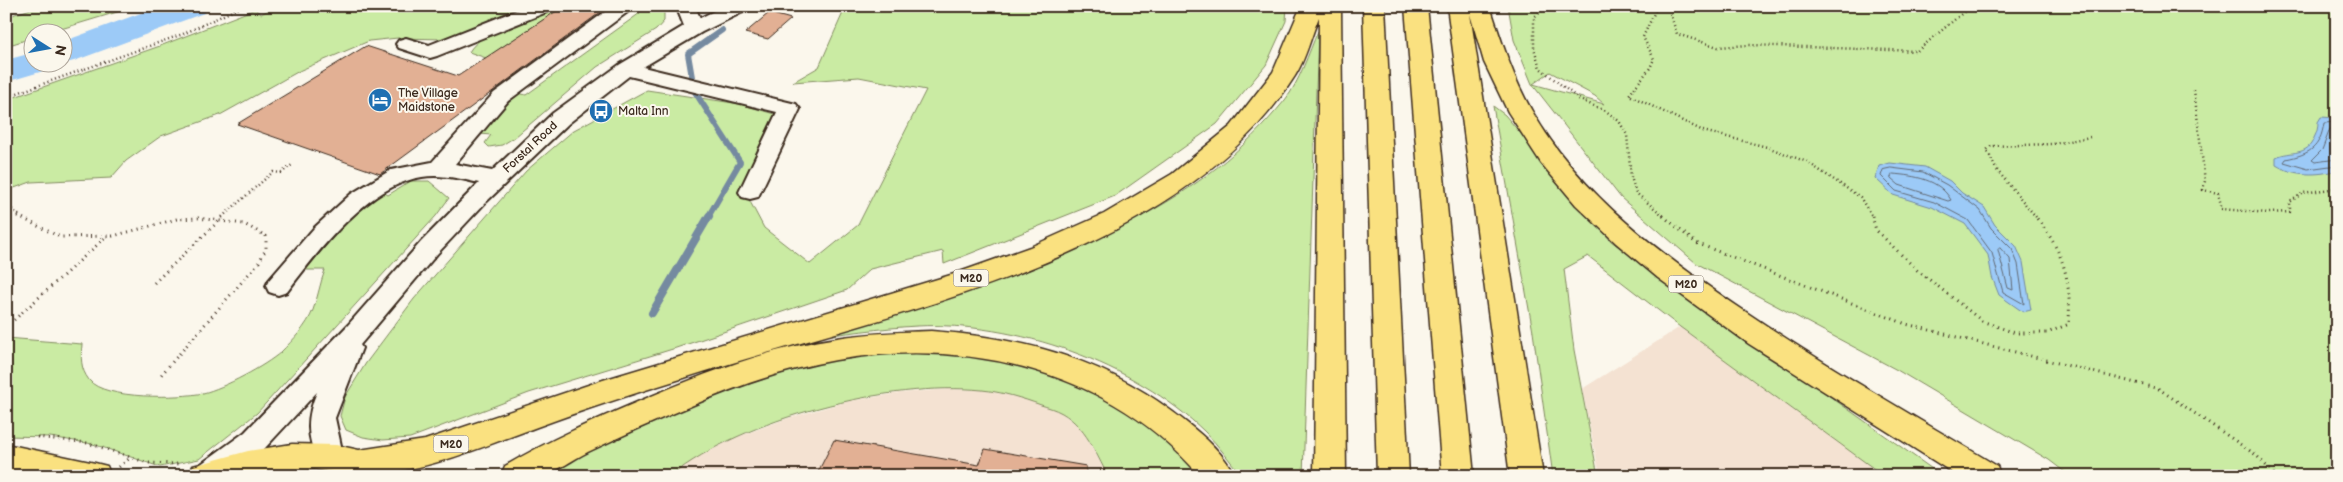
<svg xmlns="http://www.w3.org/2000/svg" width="2343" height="482" viewBox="0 0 2343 482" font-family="'Balsamiq Sans',sans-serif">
<rect width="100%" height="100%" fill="#fbf7ec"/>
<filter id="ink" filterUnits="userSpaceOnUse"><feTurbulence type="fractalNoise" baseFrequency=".02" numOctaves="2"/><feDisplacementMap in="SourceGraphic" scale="10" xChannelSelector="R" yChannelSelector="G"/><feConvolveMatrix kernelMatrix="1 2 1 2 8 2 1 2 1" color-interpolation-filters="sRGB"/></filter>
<g filter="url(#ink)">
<!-- built -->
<path fill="#f4e2d2" d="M1680 327 1884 476H1600L1582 389Z
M949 389 983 390 1022 398 1061 412 1082 429 1108 476H671L685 464 734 438 788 418 849 401 899 393Z"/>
<!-- green -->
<path fill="#caeba3" stroke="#828a60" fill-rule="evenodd" d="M40 6H137L51 32H32V38L6 46V17Z
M277 6H531L445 39 398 38 369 41 301 70 220 115 161 136 126 161 111 178 31 182 6 191V100L160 46 255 9 261 14Z
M555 6H564L486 58 469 52C481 30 531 16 555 6Z
M619 6H664V21L656 30 597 67 515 137 502 145 489 147 485 143 491 135 480 134 518 93 526 95 640 13Z
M846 6H1287L1286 21 1266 65 1217 124 1115 196 944 264 943 251 870 269 847 290 676 348 529 393 410 438 383 440 363 437 346 430 340 416 345 397 366 363 414 299 526 171 574 130 647 90 740 104 781 116 745 192 764 228 810 264 858 225 926 90 859 77 793 82 819 67Z
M1508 6H2337V476H2070L2049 460 1897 370 1696 263 1621 198 1532 84 1514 40ZM1550 72 1595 96 1604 104 1533 84Z
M1318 31 1303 476H1242C1230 461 1218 445 1205 432 1134 363 1015 321 917 326 880 328 843 334 807 338 860 321 913 303 966 286 1090 245 1200 205 1285 100 1299 83 1309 52 1318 31Z
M1493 106 1505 115 1611 241 1942 476H1884L1680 327 1588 256 1564 269 1574 350 1598 476H1553L1533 332Z
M411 181H429L449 198 436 216 257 413 199 459 160 467 93 444 50 437 6 436V338L82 344C81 358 80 368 89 380 104 400 181 398 203 393 224 388 265 366 281 352 293 340 307 326 313 310 318 297 320 283 325 270H302C323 241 349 209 383 192L388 195Z
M934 351 1019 364 1096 392 1166 437 1200 476H1108C1095 452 1086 427 1062 413 1055 409 1047 407 1041 405 1022 398 1002 392 982 390 890 381 743 418 671 476H536C617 436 708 390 795 368 841 356 887 353 934 351Z"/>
<!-- water -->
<path fill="#9ccaf7" stroke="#758aa0" d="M2321 117 2337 118V170C2318 176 2294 176 2276 165V157C2291 150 2307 157 2314 138 2317 132 2318 128 2318 122Z
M1890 163 1925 167 1950 181 1962 193 1984 207 1995 225 2016 246 2023 262 2031 310 2023 312 1999 295 1992 277 1988 255 1965 224 1932 207 1893 195 1875 178 1879 166Z"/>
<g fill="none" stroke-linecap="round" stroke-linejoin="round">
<!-- shore -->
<path stroke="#626a75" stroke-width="1" d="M2337 122 2324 123C2320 149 2309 154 2286 159L2284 162 2308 169 2337 165
M2337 128 2330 129 2322 150 2312 160 2315 162 2337 159
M1891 168 1923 172 1947 185 1980 210 1991 228 2012 249 2018 264 2024 304 2003 292 1992 253 1968 220 1934 202 1896 191 1881 176 1883 170Z
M1893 174C1915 176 1939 179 1951 200L1948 201 1899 185 1891 178Z
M2000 248 2010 259 2013 290 2008 288 1998 250Z"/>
<!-- stream-far1 -->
<path stroke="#758aa0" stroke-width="6" d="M693 83 688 54 722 30
M695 92 740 162 708 217"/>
<!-- stream -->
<path stroke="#758aa0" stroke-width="8" d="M652 313 709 216"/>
<!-- river -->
<path fill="#9ccaf7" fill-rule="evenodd" d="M160 6H208L204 13 74 61 62 64 55 63 50 69 6 82V60L32 53V62H62V42Z"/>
</g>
<!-- building -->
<path fill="#e2b094" stroke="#3b2a1e" d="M564 6H609L380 174 237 124 366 46 458 76Z
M769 13 791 19 768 39 745 33Z
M834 440 979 465 985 449 1086 466V476H816Z"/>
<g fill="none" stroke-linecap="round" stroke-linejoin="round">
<!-- minor casing -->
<g stroke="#3b2a1e" stroke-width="4">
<path id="minor" d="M527 6H554L552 10 437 56 430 58 399 48 396 44 399 40 406 38 429 45Z
M613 6 633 8 508 101 455 164 492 171 553 113 619 65 684 26 676 6H695L700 18 724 6H749L747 10 702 32 643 67 796 104 800 109 758 197 750 199 742 197 739 192 777 112 629 76 569 123 486 202 437 254 360 345 362 348 335 418 343 455 339 463 329 466 319 463C306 438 306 417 317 392L265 448 227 476H199L197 472 201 464 245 432 348 325 421 242 479 183C461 179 441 174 422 177 368 185 318 251 287 292L278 295 269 292 266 286 269 280 314 228 351 194 391 170 432 162 494 93Z"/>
</g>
<!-- highway casing -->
<g stroke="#3b2a1e" stroke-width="3">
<path id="highway" d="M1301 6H1341L1346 476H1314L1319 17C1311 36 1306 59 1295 76 1177 263 881 314 684 378 635 393 586 409 537 427 490 444 444 464 394 472L392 476H357L314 469 259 476H189L193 466 248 451 292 444 336 445 359 450 425 440 603 380 954 274 1030 247 1104 214 1172 174 1231 126 1273 72Z
M1363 6H1385L1409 476H1377Z
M1405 6H1427L1474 476H1442Z
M1447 6H1490C1502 43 1513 78 1532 111 1581 197 1668 260 1749 314 1829 368 1914 416 1997 466L2001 476H1958L1749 344 1658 278 1616 243 1576 205 1541 163 1508 112 1484 62 1470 14 1543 476H1510Z
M931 331C1027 338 1112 361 1187 423 1206 438 1224 454 1235 476H1200C1111 371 968 337 836 360 786 369 737 386 691 406 657 420 623 435 590 451 579 456 552 474 543 476 529 478 514 476 501 476L505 466C549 440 595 420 642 400 704 374 769 348 837 338 868 333 899 332 931 331Z
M6 444 95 463 107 466 111 476H32L6 470Z"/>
</g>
<!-- path-far1 -->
<path stroke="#3b2a1e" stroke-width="2.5" stroke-dasharray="1 3" stroke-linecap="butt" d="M1549 6 1534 17V48L1540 68 1580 100 1606 111 1619 121 1627 135 1631 177 1636 193 1665 217
M1672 6 1670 13 1677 34 1718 47 1749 45 1917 51 1971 6
M1657 7 1643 37 1654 59 1650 68 1629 95 1703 131 1767 147 1807 162 1860 197 1872 217
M2194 90 2205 181 2203 190 2218 193 2222 209 2268 213 2290 212V202L2303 193 2337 188
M6 97 183 34 243 6
M6 204 21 217
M222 217 273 172 281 173 292 165
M2036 217 1996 169 1987 150 1991 146 2053 144 2090 137"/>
<!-- path -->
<path stroke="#3b2a1e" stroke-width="3" stroke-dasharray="1 4.5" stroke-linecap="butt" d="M18 216 60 237 113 236 177 219 198 218 244 224 266 236V249L259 262 161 375
M1663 216 1696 243 1906 324 2159 389 2256 455 2276 476
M1872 216 1876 230 1917 270 1982 321 2015 333H2047L2069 324C2071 278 2064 252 2035 216
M154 283 224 216
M14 320 106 237
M37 437 88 443 148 463 181 464
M119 467 130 458"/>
<!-- minor -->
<use href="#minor" fill="#fbf7ec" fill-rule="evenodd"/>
<!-- highway -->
<use href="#highway" fill="#fae180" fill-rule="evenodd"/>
</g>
</g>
<!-- icons -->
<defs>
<g id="hotel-disc" transform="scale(1.25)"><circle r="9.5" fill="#1f6fb2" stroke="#fbf7ec"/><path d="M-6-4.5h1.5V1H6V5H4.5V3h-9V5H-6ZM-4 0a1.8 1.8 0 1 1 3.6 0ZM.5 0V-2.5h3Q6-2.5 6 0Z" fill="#fff"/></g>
<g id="bus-disc" transform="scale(1.25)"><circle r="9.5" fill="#1f6fb2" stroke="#fbf7ec"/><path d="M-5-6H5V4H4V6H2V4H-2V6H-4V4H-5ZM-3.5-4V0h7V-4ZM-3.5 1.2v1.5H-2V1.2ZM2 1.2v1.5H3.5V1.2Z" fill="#fff"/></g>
</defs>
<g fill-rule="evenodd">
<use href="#hotel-disc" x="380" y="100"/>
<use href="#bus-disc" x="601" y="111"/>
</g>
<g text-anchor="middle" stroke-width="4" stroke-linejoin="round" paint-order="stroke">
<!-- shield labels -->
<g fill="#fbf7ec" stroke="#75685c" stroke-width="1">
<rect x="953.5" y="269.5" width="35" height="17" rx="4"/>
<rect x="1668.5" y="275.5" width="35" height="17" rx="4"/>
<rect x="433.5" y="435.5" width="35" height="17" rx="4"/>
</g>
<g font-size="11" font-weight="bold" fill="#3b2a1e">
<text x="971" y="282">M20</text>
<text x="1686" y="288">M20</text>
<text x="451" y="448">M20</text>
</g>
<!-- poi labels -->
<g font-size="12" fill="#3b2a1e" stroke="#fbf7ec" text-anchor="start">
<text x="398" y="97">The Village<tspan x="398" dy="14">Maidstone</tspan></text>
<text x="618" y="115">Malta Inn</text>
</g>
<!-- street labels -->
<g font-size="12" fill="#3b2a1e" stroke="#fbf7ec">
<text transform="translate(530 147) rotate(-43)" y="4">Forstal Road</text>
</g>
</g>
<!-- margin -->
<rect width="2343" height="482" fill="none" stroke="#fbf7ec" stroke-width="25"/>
<rect x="12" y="12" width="2318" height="457" fill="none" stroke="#3b2a1e" stroke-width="2" filter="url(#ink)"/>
<!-- north arrow -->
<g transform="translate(48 48) rotate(101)"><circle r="24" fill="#fbf7ec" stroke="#aea59a"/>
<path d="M0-4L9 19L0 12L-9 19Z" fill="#1f6fb2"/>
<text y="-8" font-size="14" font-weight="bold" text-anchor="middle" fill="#3b2a1e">N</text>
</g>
</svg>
